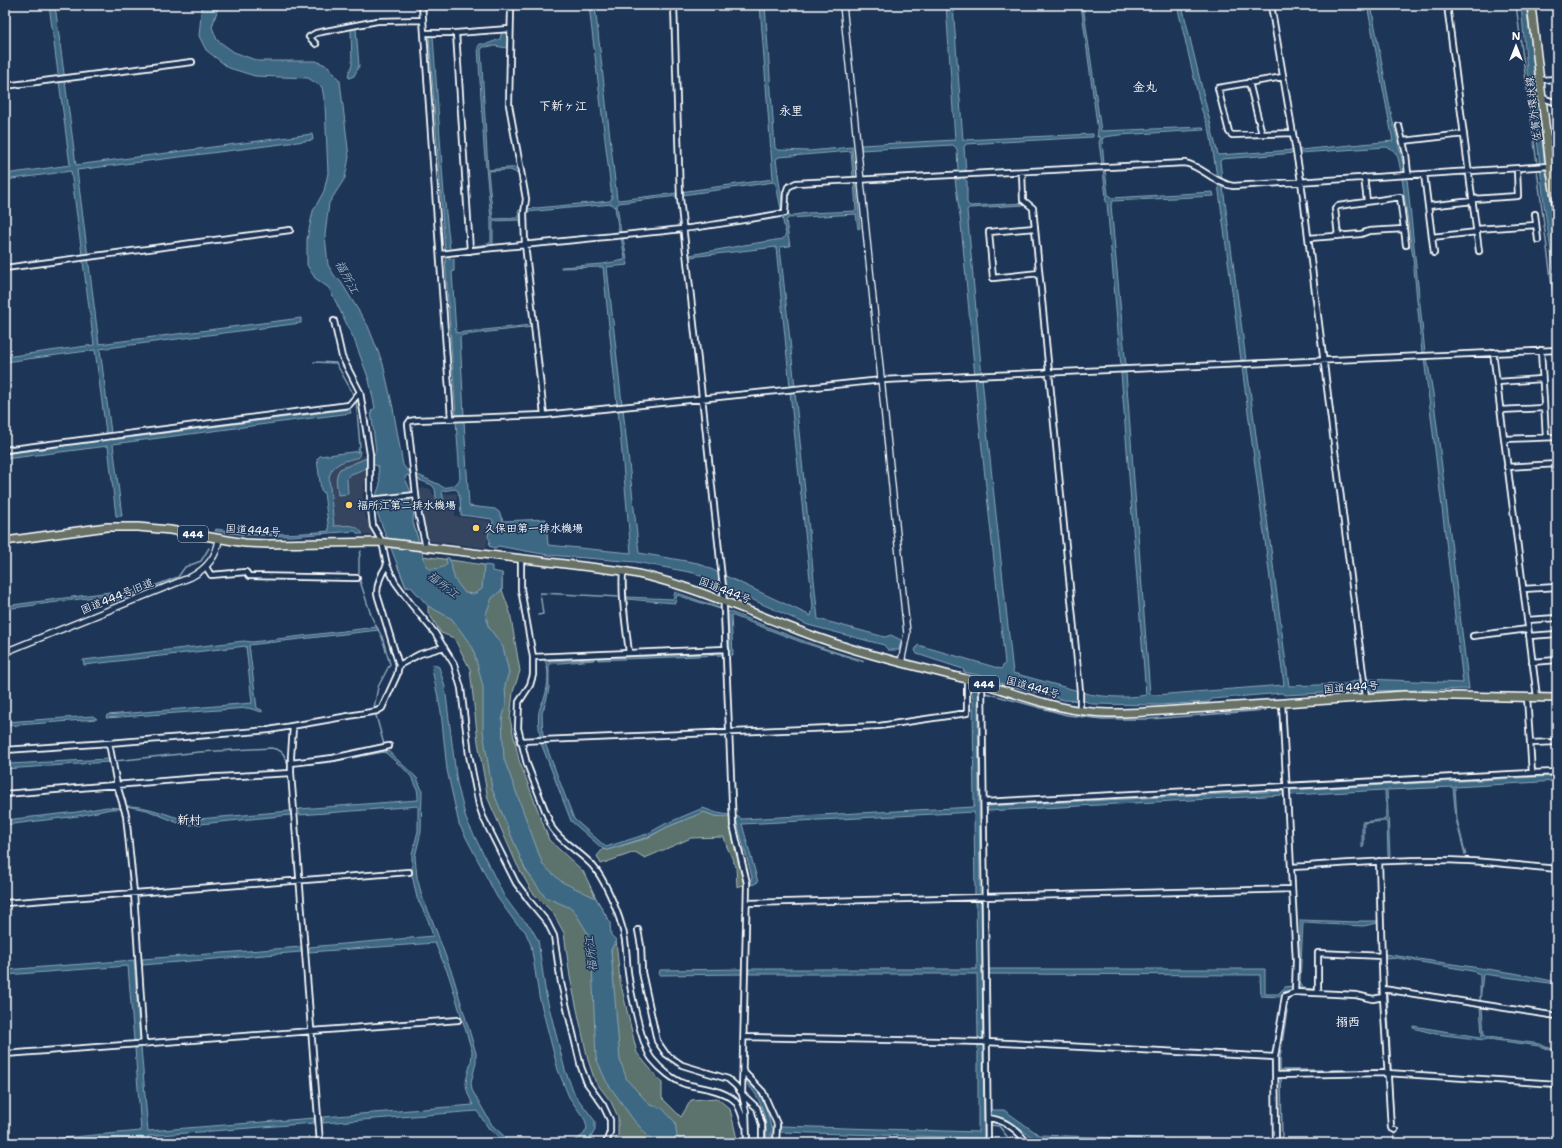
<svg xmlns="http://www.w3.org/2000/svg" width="1562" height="1148" viewBox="0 0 1562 1148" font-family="'Shantell Sans','Klee One',sans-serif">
<rect width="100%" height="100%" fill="#1d3557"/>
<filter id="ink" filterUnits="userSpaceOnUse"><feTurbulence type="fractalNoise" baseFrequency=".025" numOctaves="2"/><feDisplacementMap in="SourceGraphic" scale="8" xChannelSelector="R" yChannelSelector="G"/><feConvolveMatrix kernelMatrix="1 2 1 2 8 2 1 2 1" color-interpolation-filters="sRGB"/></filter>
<g filter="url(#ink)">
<!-- built -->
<path fill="#34445f" d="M366 455V481L363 495 365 516 371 526 372 535H365L359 528 351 525 334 527 329 477 331 469 337 464Z
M423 487 431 489 433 495 457 493 455 516 492 521 486 548 430 541 425 527 419 493Z"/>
<!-- green -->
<path fill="#5b726d" stroke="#adb8b6" d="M413 523 423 556 484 565 485 590 474 608 440 593 409 535Z
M397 565 406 577 452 616 483 653 487 731 528 865 576 905 593 925 602 1056 661 1143H614L618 1135V1117L611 1102 595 1081 588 1060 570 977 564 933 553 913 532 892 517 865 488 799 478 742 470 669 454 638 441 633 428 612V605L411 587H406Z
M502 573V590L510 612 520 671 513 692 510 719 519 760 549 840 583 871 596 898 610 923 542 869 503 766 482 616Z
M704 812 715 816 730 817 731 828 746 884 737 887 736 867 727 847 724 837 691 838 645 858 635 852 601 864 597 856 603 849 607 850 647 838 667 827Z
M616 940 620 981 637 1053 662 1083V1098L681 1117 691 1100 717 1098 730 1109 737 1139 704 1140V1143H679L622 1079 617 1057 611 949Z"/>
<!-- water -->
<path fill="#3d6883" stroke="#8ba4b5" d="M49 5H55L76 165 312 134 313 140 77 170 99 344 301 318V323L100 349 112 440 350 409 351 413 113 444 122 516H116L108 446 5 459V454L107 440 95 350 5 362V357L94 345 71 171 5 180V174L70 165Z
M202 5H219L212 27 217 40 234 52 258 61H316L328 66 340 81 349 157 345 178 329 203 325 235 328 265 334 275 341 282 368 326 383 364 393 408 403 465 407 470 440 485 442 487C450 488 457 486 460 478L456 421H464L469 506 495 509 499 512 503 521 546 519 548 545 631 553 618 409H623L639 553 698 563 811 616 813 607 790 392H795L818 619 885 637 891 635 901 640 899 650H888L884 645 808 625 694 573 636 562 548 555 498 546 495 548 489 546 490 540 488 537 489 532 487 531 488 525 493 524V521L492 519 461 515 460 499 458 491 455 489 442 491 444 503 437 504 435 489 432 485 407 475 405 478 411 492 409 493 410 504H414L413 523 427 568C433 570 442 569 447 564L446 558H449L455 580 465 593 474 594 482 589 484 565 492 566V571L502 573V590L492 598 486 614 488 626 503 647 509 672 505 685 506 705 502 720 504 759 543 865 562 882 596 898 610 923 611 935 616 940 611 950 620 1060 627 1080 650 1105 662 1108 675 1122 677 1136 683 1143H654L632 1118 606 1081 596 1058 592 963 587 932 573 909 545 897 525 869 492 789 483 731V687L473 648 452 619 428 606 411 587H406L376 510 380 509 379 496H376L380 484 378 466 374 465 349 475 347 479 348 494 338 495C337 485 334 477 340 469L374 455 376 451 371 411 375 408 369 380 354 339 329 288 315 278 307 265V239L313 211 324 191 328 173 325 105 322 87 308 78 255 76 229 68 206 50 199 36Z
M760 5H765L775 148 778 150 809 151 852 147 855 176 853 177 851 151 779 157 776 159 783 209H781L776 185 774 182 682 195 681 192 687 191 773 179Z
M946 5H953L963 140 1093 134V137L966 144 964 147 966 171H963L964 179 967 181V203L970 206 1024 203 1026 205 969 208 967 210 986 421 1013 673 1075 690C1091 697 1129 699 1146 695L1121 373H1126L1150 694 1155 695 1284 685 1242 367H1247L1289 686 1345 684 1362 679V684H1367V679L1463 683 1424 358H1427L1433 393 1469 689 1368 691 1367 687H1363V691L1284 695 1282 693 1212 699 1209 702 1158 705 1092 704 1085 701 1064 700 1000 683 997 679 964 672 963 669 917 654 915 650 918 645 998 668 1001 669 1005 663 979 421 961 224 955 179H960V171H958L957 149 953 145 861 150V145L955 140Z
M1081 5H1083L1101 131 1203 127 1204 130 1119 135 1104 137 1102 140 1104 164 1102 165 1099 142 1101 137H1097L1098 132Z
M1177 5H1182L1218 155 1294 150 1295 153 1222 159 1220 161 1222 179 1217 177 1210 132 1201 108Z
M1367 5H1371L1392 118 1405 171 1401 172C1398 159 1399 151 1386 147L1300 153 1299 150 1393 141Z
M1521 5H1526L1538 91 1545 171 1548 177 1557 244V291L1544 204 1531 81 1527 71Z
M589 6H595L617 199 619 200 677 193V196L619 203 617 205 621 233H619L615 207 612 204 526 212V209L610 201 612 198Z
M356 28 359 66 354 76 349 78 348 75 352 65 351 29Z
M502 31H505L507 33V48L495 46 483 47 481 50 488 170C496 169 514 167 519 168L521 177 515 172 510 170 488 171 493 219 517 218 519 217 518 211 522 209 524 241H523L520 220 493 221V246L446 252 445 251 429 36H433L444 195 450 249 488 244 491 242V219L484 147 478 47 480 44H487L500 39Z
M1103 170H1105L1108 194 1111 198 1213 192 1214 196 1113 201 1111 205 1126 367H1121L1107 203 1105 199 1106 198Z
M1402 178H1407L1425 353H1422L1413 258Z
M854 181H856L860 228 858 229 856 214 788 218 786 221 790 246 780 247 795 387H790L776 247 690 257V255L744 245 783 239 786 234 782 217 807 213 856 211Z
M1218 184 1223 187 1246 360H1241Z
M621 238H623L628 265 607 267 622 404 617 405 603 267 561 268V267L603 264 624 260 625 258Z
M448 255 449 258 454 259V271L452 272 456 333 531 325 532 327 463 335 460 337 464 415H456L445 258 446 256Z
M360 451 359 457C346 461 333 462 329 477L334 526C347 526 355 522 363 534H358L355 531 291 536 246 535 215 531 216 529C254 535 290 535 329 531L324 493 321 490 317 459 320 456Z
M110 592V595L5 609V606Z
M675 592 720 608V609L677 595 675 603 626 599V597L673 599Z
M728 611C773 629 817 648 863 660L864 662 801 642 731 615 733 655H729L728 653 730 652Z
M377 627 379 630 249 645 257 708 262 710V712L248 708 106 718 107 715 252 703 246 646 84 665 83 660 244 641 252 642Z
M724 653V655L598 660V658Z
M544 659 550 661 594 659V660L549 664V688L546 702 542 713 543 737 540 736C539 727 537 717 540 708 541 704 544 700 545 696 548 686 550 668 544 659Z
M433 664 439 667 445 687 457 783 466 819 504 896 518 915 530 926 538 940 546 995 565 1070 575 1095 595 1121V1130L590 1139 586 1143H566L578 1139 584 1134 587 1128 585 1120 569 1097 558 1070 539 996 531 945 525 931 515 922 497 897 459 824 447 770 441 712 432 669Z
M971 689 978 691 980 896H975L974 812 742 824 758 882 752 885 751 881 752 877 735 815 742 819 974 807 973 698Z
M93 716 97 719 5 726V722Z
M541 743H545L574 819 606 847 647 834 665 824 703 808 717 813 729 815 730 817 715 816 704 812 667 827 648 837 607 850 603 849 571 821Z
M387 750 417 778 422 790 421 832 415 857 417 877 422 896 433 922 453 976 476 1053V1063L471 1082 472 1090 492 1125 505 1137 507 1143H503L501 1139 489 1129 477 1111 323 1123V1117L473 1105C470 1098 466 1091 466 1083 467 1072 472 1065 472 1051L449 976 435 943 309 952V947L433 936 428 920 417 898 412 875V854L418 831V806L299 815V809L418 800C419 777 402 768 386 753L382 752Z
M109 759V762L5 769V765L8 764Z
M1557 776V781L1455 787 1457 819 1466 855H1465L1456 820 1453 787 1387 790 1390 856H1388L1387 823 1385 821 1364 823V846L1362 848V822L1386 819 1385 790 1290 795 1289 790Z
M1284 791V795L987 811V806Z
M126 806C151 806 164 815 187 820L290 811 291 815 190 825 178 823 147 810Z
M107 807 121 808 122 809H111L78 816 5 825V820L77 812Z
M976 900H981L983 1039H978L977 974H749V969H977Z
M1300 920 1358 922 1359 921H1378V923L1363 926 1303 923 1300 984 1302 988 1316 989V990L1299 989 1298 984 1300 955Z
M301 947V952L142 965V959Z
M1384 954 1514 973 1557 982V984L1483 974 1480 1002V974L1472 971 1398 958 1385 959Z
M134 960 140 1041H134L128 966 5 975V970Z
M744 969V974L659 975 660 970Z
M988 969H1265V994H1278L1285 987 1292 986V989L1289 991H1285L1279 997 1261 996 1260 975 988 974Z
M1480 1007 1482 1008 1484 1035 1488 1037 1540 1044 1546 1047 1557 1050V1052L1539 1046 1488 1039 1484 1040 1436 1034 1413 1028V1026L1480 1037 1482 1035Z
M978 1045H983L984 1143H979L978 1138 780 1132 779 1129 781 1126 978 1132Z
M141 1047 148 1131 314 1118V1123L148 1136 149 1143H142V1137L62 1143H5L141 1131 135 1048Z
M746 1078C761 1091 767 1108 771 1127H775L774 1131 771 1133V1143H767C767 1121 763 1099 746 1083Z
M990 1110H1004L1039 1135 1275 1143H1111L1036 1140 1004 1118 991 1115Z"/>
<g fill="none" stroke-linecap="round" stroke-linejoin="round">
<!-- stream -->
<path stroke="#8ba4b5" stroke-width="1.5" d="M1516 5 1537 164
M1537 170 1557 325
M314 362 336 363 356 399 360 446 357 452
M361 551 359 558V578L372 618 382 637 390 664 378 687 374 708 386 752
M109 595 111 602 178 577 185 567 201 561 209 548
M538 615 543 614 540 593 620 597
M986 693 1067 715 1103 719H1150L1266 710
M115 761 199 752 271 748C281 750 284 752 287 763
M296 765 330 762 383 752
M1387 995 1391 1070
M1287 1011 1280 1057V1070H1385
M1281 1077 1282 1143
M1391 1077 1395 1143
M991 1125 999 1126 1012 1143"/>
<!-- minor casing -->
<g stroke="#fff" stroke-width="8">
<path id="minor" d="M422 5 451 418
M674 5 680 198 723 587 733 825 747 883 742 1094 746 1112 747 1143
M1271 5 1301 181 1366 697
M1447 5 1479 251
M511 8 509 105 526 199 524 213 525 244 544 415
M425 33H456L509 29
M456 33 470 251
M316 44 309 37 316 33 377 21 423 20
M1283 77 1218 88 1229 132 1232 135 1293 133
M1540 80 1557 79
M1249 82 1262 134
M5 86 192 62
M1543 98 1557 103
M1399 126 1406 154 1408 174
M1547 138H1557
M1403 141 1464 134
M1022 172 1023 200 1033 208 1080 691V710
M1424 174 1434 253
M1364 177 1367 201
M1473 199 1518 196 1517 169
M1428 206 1473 201
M1535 214 1538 240
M1035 228 989 232 993 278 1039 273
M1477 229 1536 225
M1338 236 1335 209 1338 206 1400 197 1406 245
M1432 237 1477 232
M1309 238 1361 234 1369 231 1404 229
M440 254C521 244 602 238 682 229 716 225 751 219 785 213L786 193 788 187 796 183 1185 163C1203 167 1214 183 1233 186L1550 166
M5 268 290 230
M334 321 342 357 360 392 370 454V500L373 526 382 542 387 565 395 582 411 604 435 633 454 664 461 688 469 755 479 805 483 817 516 883 531 903 547 922 554 936 561 983 581 1067 587 1083 603 1105 610 1120V1132L606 1143
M1541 350 1546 437
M1493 352 1537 697
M1497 382 1542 379
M1500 410 1544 408
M1504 439 1557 437
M5 450 349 405 360 392
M1507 467 1557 464
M416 495 419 517 426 547
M370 500 416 495 408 424 410 421 416 420 544 415 882 380 1557 350
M521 560V589L533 657V675L530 685 519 702 518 728 527 764 552 828C562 843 579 851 592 865 604 878 617 909 622 927 627 941 626 957 628 972 630 989 642 1047 652 1059 660 1069 673 1080 685 1084 701 1088 721 1089 734 1100 740 1106 742 1117 745 1125
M206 567 211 575 246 572 249 576 357 578
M623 571C621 598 626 626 629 653
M1523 589 1557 587
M1527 620 1557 618
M1473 636 1528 629
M1529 636 1557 634
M533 657 726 649
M1532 662 1557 660
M399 665 420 654 444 647
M982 683 988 1143
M1527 697 1532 773 1557 772
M1282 703 1296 960 1295 992
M293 727 291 756V773L320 1143
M520 741 879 726 967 713V679
M109 743 117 785 126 815 134 893 144 1044
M1530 743 1557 742
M5 750 109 743 269 730 377 711 382 708 397 675 399 665 377 594C377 583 381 574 387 565
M291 763 333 758 389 746
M5 794 200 778 291 773
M984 802 1532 773
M1379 861 1383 997 1391 1128 1395 1130
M1292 867C1351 863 1410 858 1469 861 1498 862 1528 867 1557 869
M5 903 409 872
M748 903 1292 889
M638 930 641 946 642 972 657 1041 666 1054 682 1065 728 1079 736 1086 742 1094 757 1108 762 1125V1143
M1383 989 1557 1016
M1318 993V953L1382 956
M745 1037 987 1042 1275 1057
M5 1054 458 1020
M743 1071 763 1092 777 1124 776 1143
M1276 1075 1387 1073 1557 1084
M988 1118C1005 1120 1017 1129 1027 1143
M1276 1143 1275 1057 1285 996 1295 992 1356 995 1373 999 1383 997"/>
</g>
<!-- tertiary casing -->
<g stroke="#fff" stroke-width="8">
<path id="tertiary" d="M843 5 907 633 901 663
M5 652 191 577C206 569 217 556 219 539"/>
</g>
<!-- primary casing -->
<g stroke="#fff" stroke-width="10">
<path id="primary" d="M1531 5 1550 166 1557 209"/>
</g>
<!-- trunk casing -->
<g stroke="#fff" stroke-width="10">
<path id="trunk" d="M5 541 107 527H138L170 530 245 543 268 544 382 542 623 571C685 582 741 609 800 631 854 652 910 665 966 679 1007 690 1049 708 1092 712 1110 714 1128 713 1146 712L1404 695 1557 698"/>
</g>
<!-- minor -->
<use href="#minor" stroke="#1d3557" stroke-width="4.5"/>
<!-- tertiary -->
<use href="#tertiary" stroke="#1d3557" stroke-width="5.5"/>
<!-- primary -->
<use href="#primary" stroke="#697266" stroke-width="7"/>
<!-- trunk -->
<use href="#trunk" stroke="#697266" stroke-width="7"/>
</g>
</g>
<!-- markers -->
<g fill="#ffd166" stroke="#1d3557" stroke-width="1.5">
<circle cx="349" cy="505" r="4"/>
<circle cx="476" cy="528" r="4"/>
</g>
<g text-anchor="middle" stroke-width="3" stroke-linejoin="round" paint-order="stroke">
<!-- shield labels -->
<g fill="#1d3557" stroke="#bbc2cd" stroke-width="1">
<rect x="178" y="526" width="30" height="16" rx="3"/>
<rect x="969" y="676" width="30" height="16" rx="3"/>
</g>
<g font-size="10" font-weight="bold" fill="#fff">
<text x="193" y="538">444</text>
<text x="984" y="688">444</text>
</g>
<!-- street labels -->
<g font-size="11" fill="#fff" stroke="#1d3557">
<text transform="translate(1533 109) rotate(-97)" y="4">佐賀外環状線</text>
<text transform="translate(253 530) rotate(4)" y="4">国道444号</text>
<text transform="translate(725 590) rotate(21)" y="4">国道444号</text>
<text transform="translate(117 596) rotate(-22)" y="4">国道444号旧道</text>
<text transform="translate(1033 687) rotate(16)" y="4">国道444号</text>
<text transform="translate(1351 687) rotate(-4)" y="4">国道444号</text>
</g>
<!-- poi labels -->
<g font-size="11" font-weight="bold" fill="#fff" stroke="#1d3557" text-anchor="start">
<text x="357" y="509">福所江第二排水機場</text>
<text x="484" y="532">久保田第一排水機場</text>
</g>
<!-- neighbourhood labels -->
<g font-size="12" font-weight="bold" fill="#fff" stroke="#1d3557">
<text x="1145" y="91">金丸</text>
<text x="563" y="110">下新ヶ江</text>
<text x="791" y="115">永里</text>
<text x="189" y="824">新村</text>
<text x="1348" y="1026">搦西</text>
</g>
<!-- water labels -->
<g font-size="12" font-style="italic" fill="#b1c3cd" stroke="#1d3557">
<text transform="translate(347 277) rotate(62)" y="4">福所江</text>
<text transform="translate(443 585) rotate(38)" y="4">福所江</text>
<text transform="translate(591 954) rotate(-96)" y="4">福所江</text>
</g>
</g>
<!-- margin -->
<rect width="1562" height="1148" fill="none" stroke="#1d3557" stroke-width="20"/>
<rect x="10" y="10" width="1542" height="1128" fill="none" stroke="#fff" stroke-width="1.5" filter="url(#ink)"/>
<!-- north arrow -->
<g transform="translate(1516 46)" stroke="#1d3557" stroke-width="3" paint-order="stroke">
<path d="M0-3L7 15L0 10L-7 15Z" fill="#ffffff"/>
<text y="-6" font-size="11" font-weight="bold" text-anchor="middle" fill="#ffffff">N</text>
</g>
</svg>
